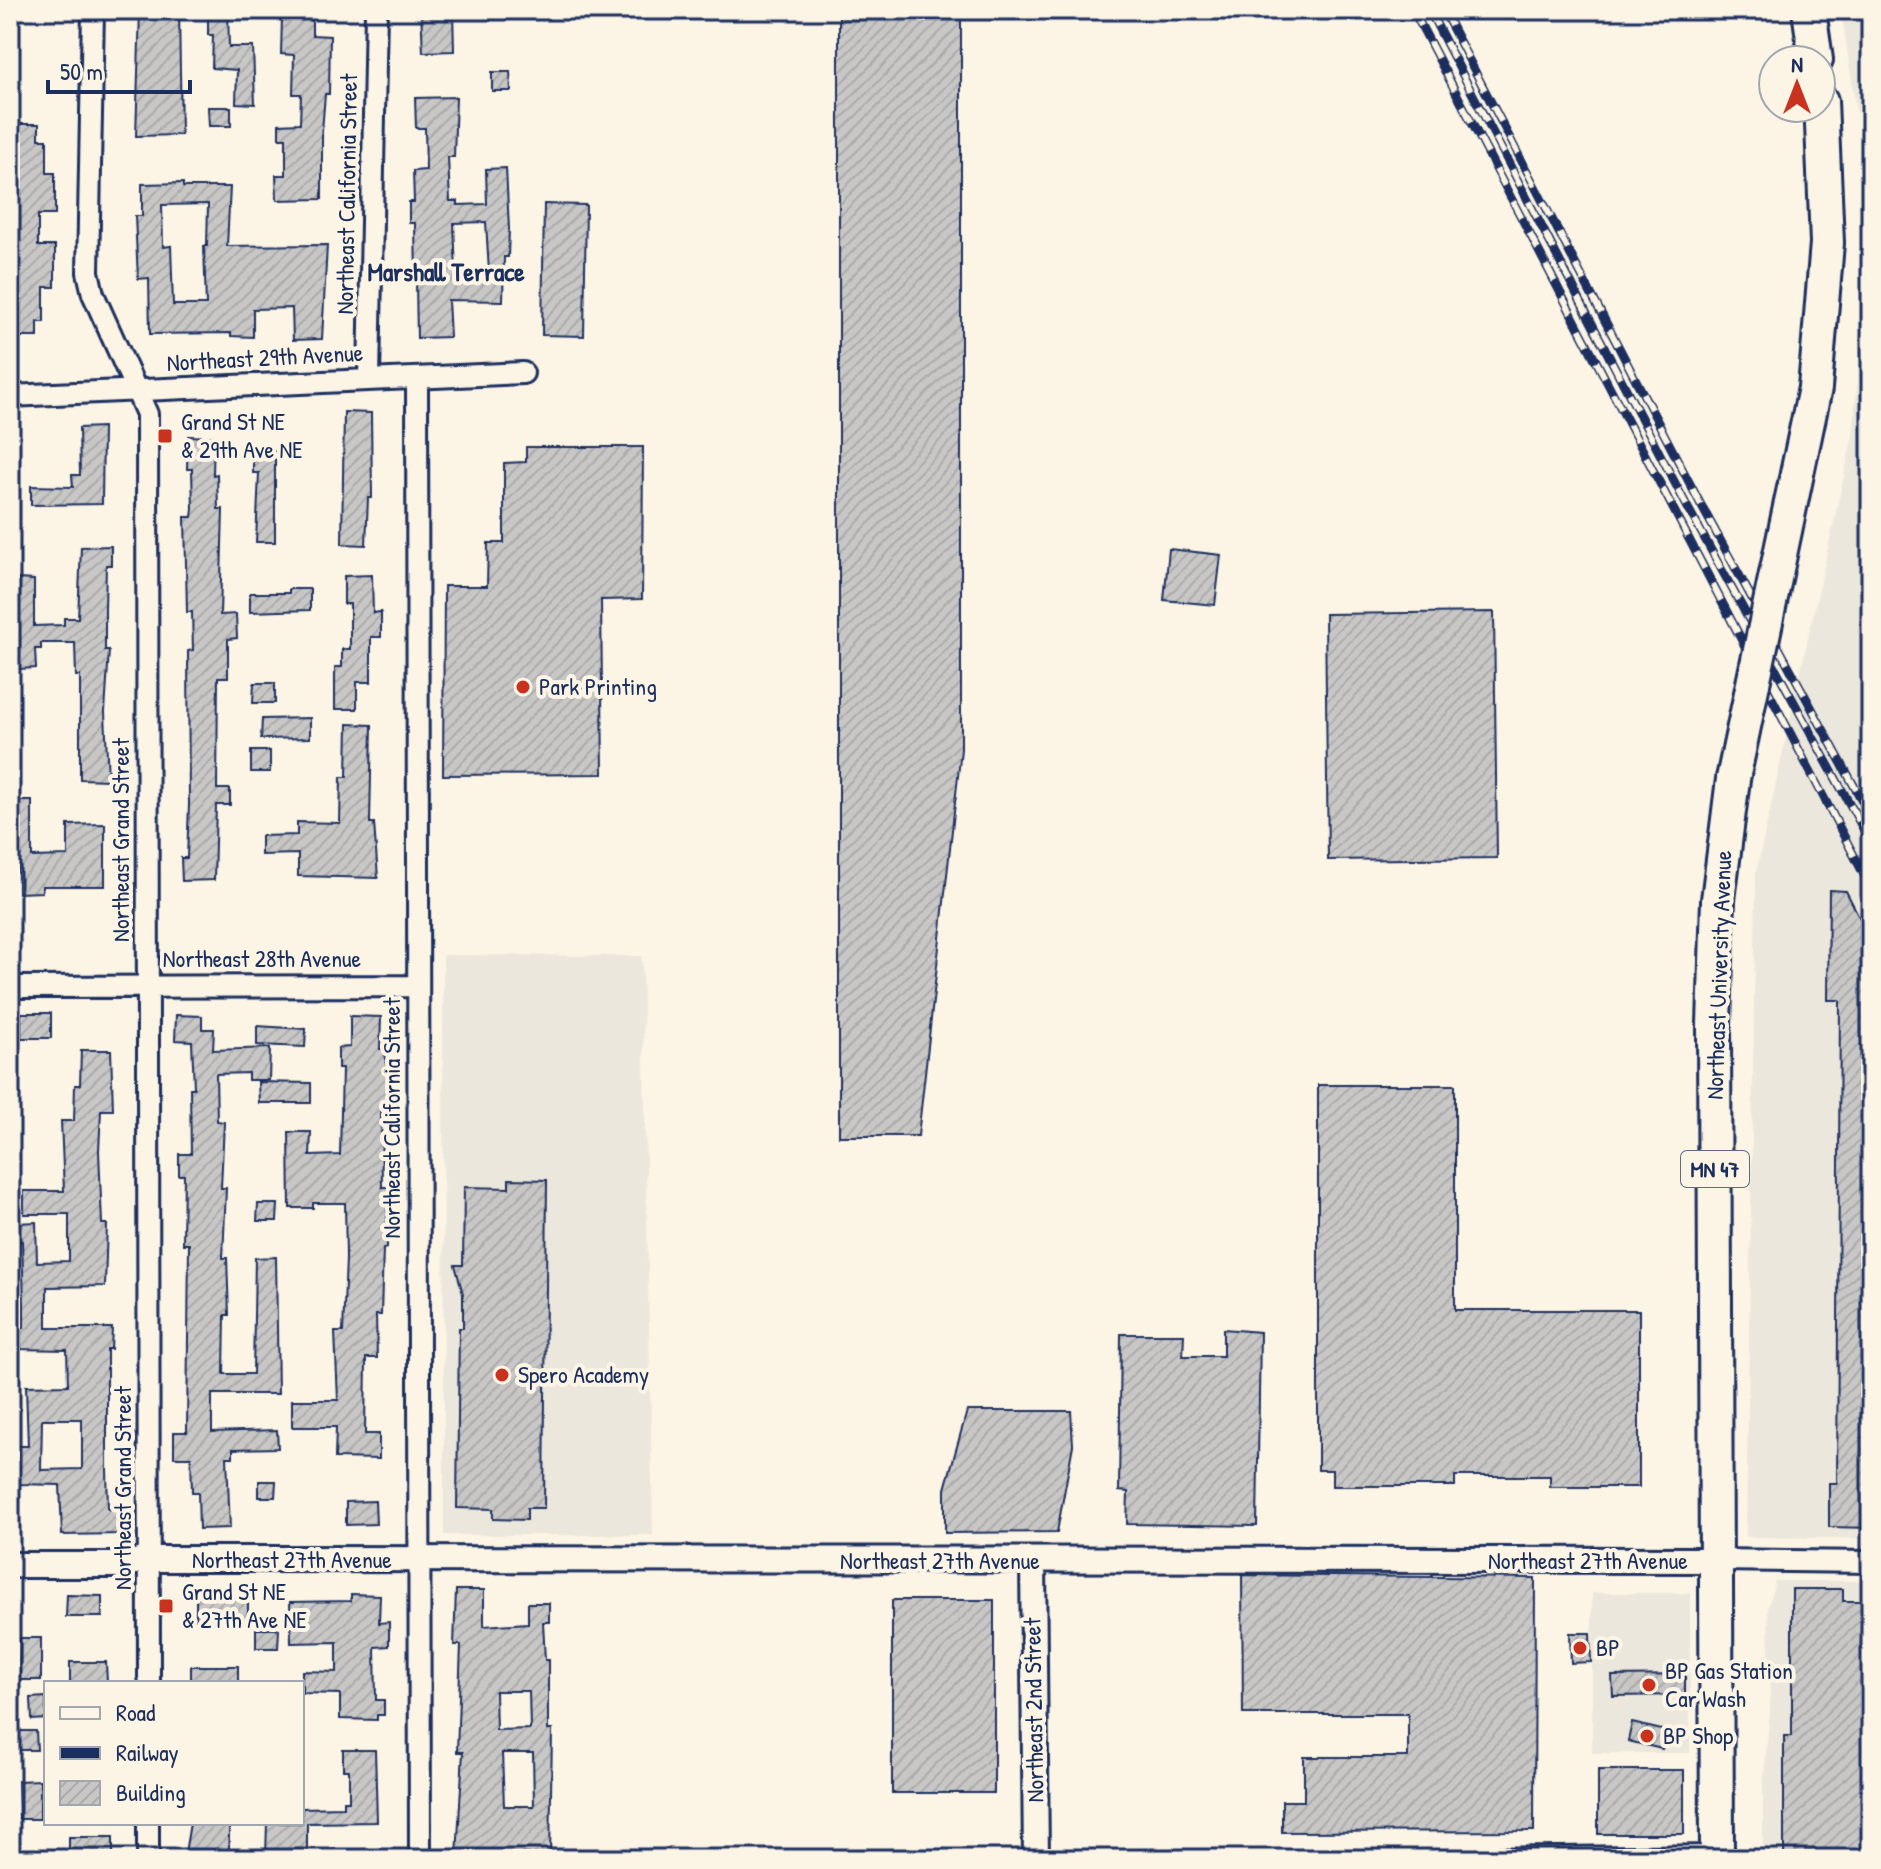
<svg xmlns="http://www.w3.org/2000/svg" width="1881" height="1869" viewBox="0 0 1881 1869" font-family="'Patrick Hand',sans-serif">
<defs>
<pattern id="building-hatch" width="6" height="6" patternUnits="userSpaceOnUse" patternTransform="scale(2)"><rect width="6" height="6" fill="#c8c7c6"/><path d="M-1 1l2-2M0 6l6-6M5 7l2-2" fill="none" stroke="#ababac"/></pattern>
</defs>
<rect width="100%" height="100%" fill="#fcf5e5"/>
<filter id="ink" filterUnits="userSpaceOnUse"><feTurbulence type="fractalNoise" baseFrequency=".0125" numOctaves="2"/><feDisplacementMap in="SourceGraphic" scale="16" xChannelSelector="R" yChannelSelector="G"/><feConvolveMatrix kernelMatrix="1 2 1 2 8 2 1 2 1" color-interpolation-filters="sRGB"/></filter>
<g filter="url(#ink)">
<!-- built -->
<path fill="#ece7dc" d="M1841 10H1871V1539L1746 1537 1756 873 1853 435 1867 257 1858 122Z
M443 955 642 956 653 1535H444Z
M1775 1581H1871V1859H1763V1786L1770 1711 1768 1608Z
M1592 1593H1690V1753H1592Z"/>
<!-- building -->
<path fill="url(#building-hatch)" stroke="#1b2f5e" stroke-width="2" fill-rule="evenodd" d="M140 10H179L181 135 136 136Z
M208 10H228L229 47H253L255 104 236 103 237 70 212 68 213 35H208Z
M421 10H453L454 51 423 52Z
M839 10H961V749L918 1136H839Z
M282 17 312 18V35L330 36 329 94H325L322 131V199L277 200 276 175H286V138H279V124L300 123 301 94H293L294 55 281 54Z
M492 72H510L511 91H492Z
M456 97 454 157H448L450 201H458V205L487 204 486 169 506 168 509 229 508 257H504L503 301 448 300 450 337 417 338 415 223H409V202H414L413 171 426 170 425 128H416L415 98ZM486 222 489 272 456 273 454 223Z
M208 107H231V126H209Z
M10 124H39V139H47V173H55V215H38V246H55V287H44V322H38V337H10Z
M183 183V187H230L227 246 327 245 322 339 293 340 292 308 253 309V337L231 336V333L150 334 149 278 138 279 135 216H142V184ZM208 204 207 246H204L206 305H173L171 246 163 247 162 205Z
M544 204 586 205 584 336 542 335Z
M344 412 371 413 372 498H368L366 545 342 544Z
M103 427 102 504 31 505V486L73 487 72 475H80L79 428Z
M188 436 214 437 213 475 217 474 218 509H223L220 615 236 614 237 638 228 639V677H218L217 789H230V805H216L214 880 182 881 181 858H187L189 804 188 651 193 650 192 612H187L185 517H192L193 509 192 469H187Z
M526 447H643L642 599 601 600 603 774 443 775 444 586H487L488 543H504V463L526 462Z
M253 451H275V542H256L259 473H253Z
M111 546V565H106L105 609V650H109L105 712 108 780 80 779V676H76L75 643H41V649H35L36 668 19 669 18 579 34 580V626L64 625V618H78L81 547Z
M1169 549 1221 555 1215 605 1164 600Z
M372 575 373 613 381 612V637H371V682H357V709H335V667H342V649H350V604H344V576Z
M289 589H310V610L250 612V593H289Z
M1494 612 1497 858 1328 860 1325 614Z
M254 683H275V703H253Z
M310 718V738L261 739 262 719Z
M348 724 372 725 370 823H374L378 878 298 876V854L261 855V836L297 835V822L340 823 341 777H347Z
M251 751H270V772H251Z
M17 801H32V857L68 856V825L105 824V886H42V892L18 893Z
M1829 890 1846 891 1871 940V1528L1829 1527V1483H1837L1840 1000H1828Z
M21 1013H51V1038H21Z
M176 1015 202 1016V1029H214L213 1050 270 1048 269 1080H248V1073L216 1074 217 1121 224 1122 221 1188H226L223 1258H227L229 1315H225L224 1374H253L255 1258 276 1257 278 1394H212V1432L277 1430 278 1448 233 1449V1457H227L230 1528 199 1529 198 1492H192L191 1457H174V1432H187L189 1244H183L184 1175H179V1154H191L190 1088H194L192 1041 175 1040Z
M350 1016 381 1017 380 1049H385L388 1083V1105H381L382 1187H388L387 1248 383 1249 381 1315H376L377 1358H366L365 1434H379V1459L335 1458 336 1427H292V1400H338L335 1332H343L346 1258 345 1203H313V1208H290L289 1132H311L310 1156 340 1155 342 1068H338V1048L350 1047Z
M257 1026 306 1029 305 1047 257 1045Z
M81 1050H111L113 1110H101L99 1151 102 1224H107L105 1286 47 1287V1328H112L111 1349H107V1469L108 1509H119L120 1534 62 1535 60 1485 18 1484V1446H28L26 1386 68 1385 67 1350 18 1349V1328H24V1303L22 1241 18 1242 17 1223 36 1222 37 1262 69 1261V1214H24V1191H64L61 1121H74L75 1085H80ZM42 1419H82V1469L41 1470Z
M258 1082 311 1083V1103H259Z
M1318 1085H1455V1310H1639V1487H1550V1476H1455V1486H1332V1470H1318Z
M509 1179 547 1180 544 1508H527V1520L493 1519V1509L457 1508 459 1328H463V1294L455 1265H463L464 1187 509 1188Z
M258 1204H278L277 1221H257Z
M1223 1329 1260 1332 1257 1526 1127 1524 1128 1492 1119 1491 1121 1334H1184L1183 1356H1223Z
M967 1411H1071L1073 1445 1057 1532 945 1533V1489Z
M259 1481H276L275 1497H259Z
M375 1501 376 1524 346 1525V1502Z
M1242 1575 1535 1578 1534 1831 1282 1832V1801H1304V1757H1408V1714H1243Z
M1792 1589H1843V1601H1871V1859H1784V1736H1792Z
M456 1590H484V1626L528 1623V1603H549V1622H543L545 1660H548V1730H552L550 1859H528V1854L497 1855V1859L457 1856 463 1752H457L461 1645H454ZM495 1691H529L530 1729 496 1730ZM502 1753H533L534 1806H504Z
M351 1594 380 1595 379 1623 389 1622V1646L375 1647 376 1700H384V1715H377V1720L340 1719V1694L302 1693V1671L337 1672V1642L291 1643 290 1602 351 1601Z
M67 1595 102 1596V1617H66Z
M196 1597 248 1598V1621L196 1620Z
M892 1600H994V1793H892Z
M256 1629H279L278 1648H256Z
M1570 1633H1590L1591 1662 1571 1663Z
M20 1638H41V1680H19Z
M70 1662H106L107 1683H70Z
M191 1666H238V1683H191Z
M1685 1675V1695L1613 1696 1612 1676Z
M46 1697V1719L32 1720 31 1698Z
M1632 1723 1666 1731 1662 1749 1628 1741Z
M18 1731H36L37 1750H19Z
M343 1750H375L377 1822 307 1823V1859L266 1855 267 1823H302V1808L344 1807V1801H349V1770H343Z
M1598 1770H1684V1834H1598Z
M40 1780V1819H19L18 1781Z
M190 1823H229V1859H184Z
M69 1837H113V1859H69Z"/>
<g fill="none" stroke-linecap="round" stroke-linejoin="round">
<!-- minor casing -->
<g stroke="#1b2f5e" stroke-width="26">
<path id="minor" d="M93 10 88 272 93 294 147 414 149 1683
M417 378 420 1859
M369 379 376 10
M10 396 523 373
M10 987 418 986
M1717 1560 1871 1562
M148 1859V1823
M1483 1859 1717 1856"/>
</g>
<!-- tertiary casing -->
<g stroke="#1b2f5e" stroke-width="30">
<path id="tertiary" d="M1033 1561 1036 1859
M10 1565H121L149 1559 1717 1560"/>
</g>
<!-- primary casing -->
<g stroke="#1b2f5e" stroke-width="38">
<path id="primary" d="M1809 10 1816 60
M1815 388 1827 243 1821 101
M1717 1859 1714 1024 1718 900 1733 779"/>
</g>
<!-- minor -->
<use href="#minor" stroke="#fcf5e5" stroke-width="20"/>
<!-- tertiary -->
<use href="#tertiary" stroke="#fcf5e5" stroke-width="24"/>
<!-- primary -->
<use href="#primary" stroke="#fcf5e5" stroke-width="32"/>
<!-- rail casing -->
<g stroke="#1b2f5e" stroke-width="9">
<path id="rail" d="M1413 10 1871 888
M1429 10 1688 508 1871 843
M1443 10 1700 503 1871 817"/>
</g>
<!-- rail -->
<use href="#rail" stroke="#fcf5e5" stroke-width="6" stroke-dasharray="18" stroke-linecap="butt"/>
<!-- primary-bridge casing -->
<g stroke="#1b2f5e" stroke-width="38" stroke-linecap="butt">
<path id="primary-bridge" d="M1733 779 1815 388"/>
</g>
<!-- primary-bridge -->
<use href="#primary-bridge" stroke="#fcf5e5" stroke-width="32"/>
</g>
</g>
<!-- markers -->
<g fill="#c8321e" stroke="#fcf5e5" stroke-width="3">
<rect x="157" y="428" width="16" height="16" rx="4"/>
<circle cx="523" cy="687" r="8"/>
<circle cx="502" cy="1375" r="8"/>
<rect x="158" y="1598" width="16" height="16" rx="4"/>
<circle cx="1580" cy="1648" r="8"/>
<circle cx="1649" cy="1685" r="8"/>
<circle cx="1647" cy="1736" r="8"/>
</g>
<g text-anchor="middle" stroke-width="8" stroke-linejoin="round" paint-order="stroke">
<!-- shield labels -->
<rect fill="#fcf5e5" stroke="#5e6a86" stroke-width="2" x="1681" y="1151" width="68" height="36" rx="6"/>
<g font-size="22" font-weight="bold" fill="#1b2f5e">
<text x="1715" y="1177">MN 47</text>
</g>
<!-- street labels -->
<g font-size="24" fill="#1b2f5e" stroke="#fcf5e5">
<text transform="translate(347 194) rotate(-89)" y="8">Northeast California Street</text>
<text transform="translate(265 358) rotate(-3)" y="8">Northeast 29th Avenue</text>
<text transform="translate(121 840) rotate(-90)" y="8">Northeast Grand Street</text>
<text x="262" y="967">Northeast 28th Avenue</text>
<text transform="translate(1719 975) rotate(-88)" y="8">Northeast University Avenue</text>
<text transform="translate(392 1118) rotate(-90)" y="8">Northeast California Street</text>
<text transform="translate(123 1488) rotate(-90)" y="8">Northeast Grand Street</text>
<text x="292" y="1568">Northeast 27th Avenue</text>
<text x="940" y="1569">Northeast 27th Avenue</text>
<text x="1588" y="1569">Northeast 27th Avenue</text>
<text transform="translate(1034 1710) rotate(-91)" y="8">Northeast 2nd Street</text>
</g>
<!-- poi labels -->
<g font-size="24" fill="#1b2f5e" stroke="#fcf5e5" text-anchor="start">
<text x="181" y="430">Grand St NE<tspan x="181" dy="28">&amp; 29th Ave NE</tspan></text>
<text x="539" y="695">Park Printing</text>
<text x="518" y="1383">Spero Academy</text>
<text x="182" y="1600">Grand St NE<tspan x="182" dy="28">&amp; 27th Ave NE</tspan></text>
<text x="1596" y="1656">BP</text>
<text x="1665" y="1679">BP Gas Station<tspan x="1665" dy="28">Car Wash</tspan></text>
<text x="1663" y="1744">BP Shop</text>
</g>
<!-- neighbourhood labels -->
<g font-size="26" font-weight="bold" fill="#1b2f5e" stroke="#fcf5e5">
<text x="446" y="281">Marshall Terrace</text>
</g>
</g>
<!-- margin -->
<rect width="1881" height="1869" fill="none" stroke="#fcf5e5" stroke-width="40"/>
<rect x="20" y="20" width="1841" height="1829" fill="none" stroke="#1b2f5e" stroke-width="3" filter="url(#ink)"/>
<!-- legend -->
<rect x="44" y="1681" width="260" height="144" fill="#fcf5e5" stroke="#a2a6af" stroke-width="2"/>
<rect x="60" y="1707" width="40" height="12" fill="#fcf5e5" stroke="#a2a6af" stroke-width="2"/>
<text x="116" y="1721" font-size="24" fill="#1b2f5e">Road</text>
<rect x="60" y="1747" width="40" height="12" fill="#1b2f5e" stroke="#a2a6af" stroke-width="2"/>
<text x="116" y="1761" font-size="24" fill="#1b2f5e">Railway</text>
<rect x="60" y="1781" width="40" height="24" fill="url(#building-hatch)" stroke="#a2a6af" stroke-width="2"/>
<text x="116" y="1801" font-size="24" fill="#1b2f5e">Building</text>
<!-- north arrow -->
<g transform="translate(1797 84)"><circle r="38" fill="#fcf5e5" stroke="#a2a6af" stroke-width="2"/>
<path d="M0-6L14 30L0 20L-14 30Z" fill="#c8321e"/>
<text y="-12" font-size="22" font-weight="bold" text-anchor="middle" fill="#1b2f5e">N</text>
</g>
<!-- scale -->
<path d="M48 80v12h142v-12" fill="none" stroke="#1b2f5e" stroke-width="4"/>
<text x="60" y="80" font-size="24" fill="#1b2f5e" stroke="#fcf5e5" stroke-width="6" paint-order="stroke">50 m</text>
</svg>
